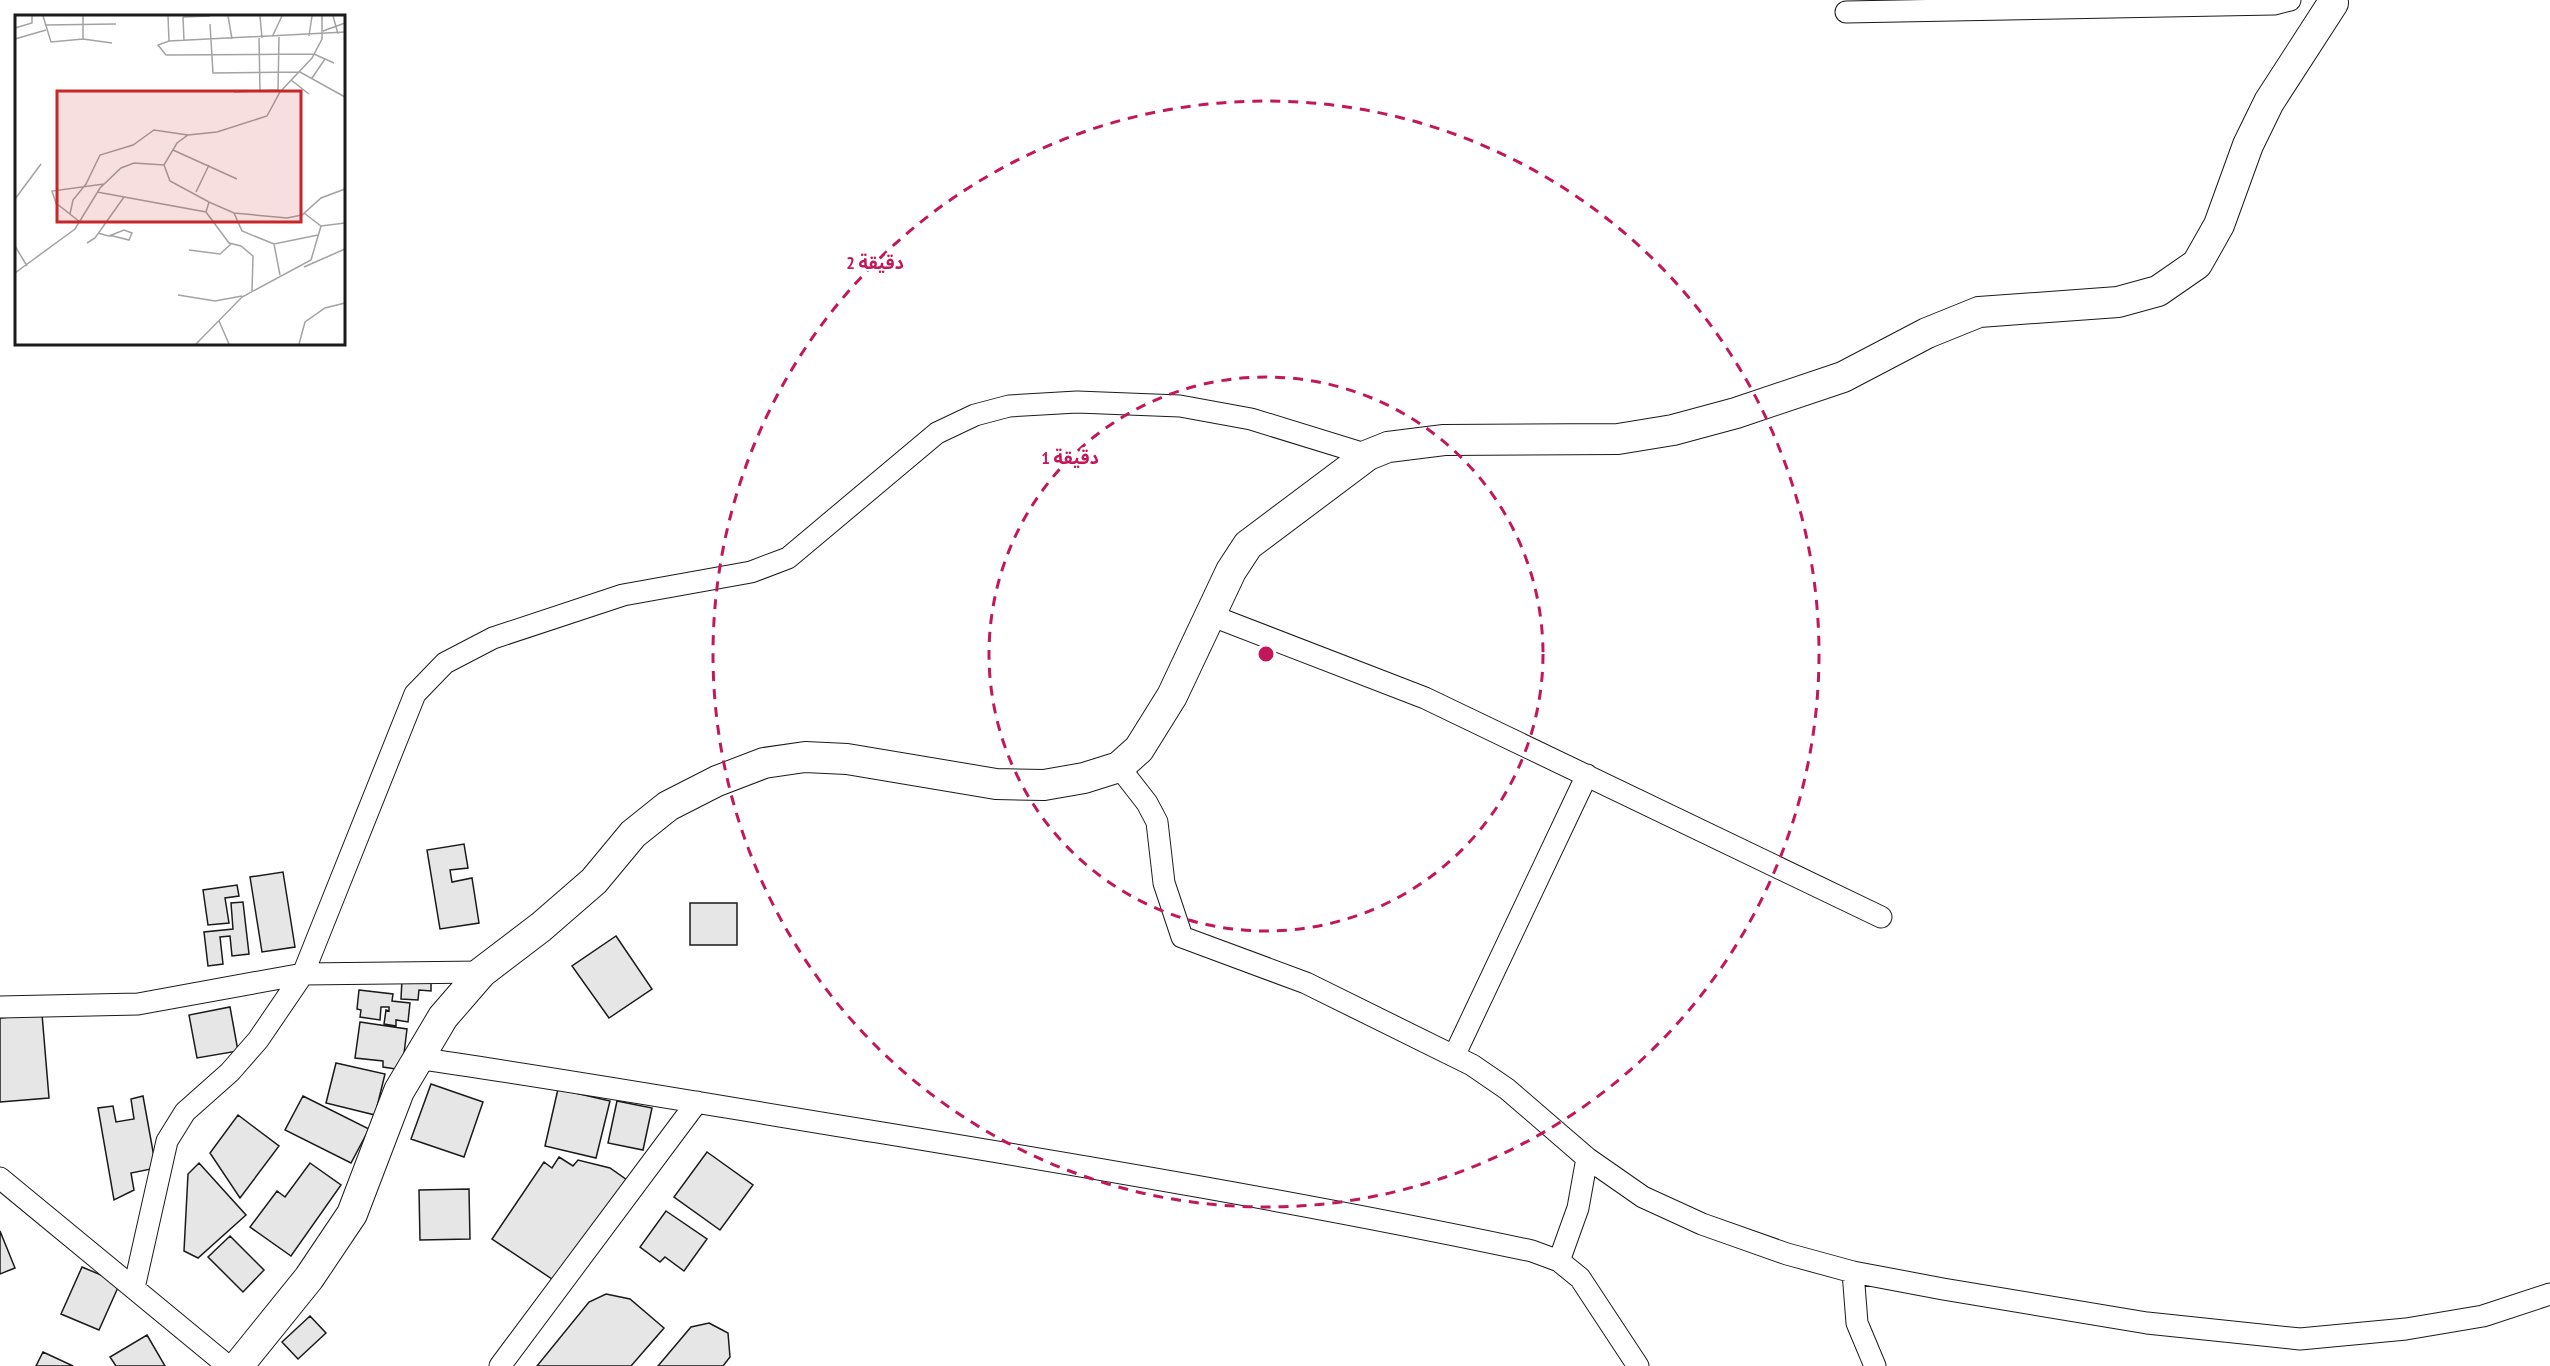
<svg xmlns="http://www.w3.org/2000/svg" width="2550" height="1366" viewBox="0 0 2550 1366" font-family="'PT Sans Narrow','Noto Sans Arabic',sans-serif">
<rect width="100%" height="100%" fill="#fff"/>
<!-- building -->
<path fill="#e6e6e6" stroke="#1a1a1a" stroke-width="1.5" d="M464 844 468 868 450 870 452 882 472 878 479 923 440 929 427 850Z
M283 872 295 947 262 952 250 877Z
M237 885 239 896 225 898 229 923 208 925 203 890Z
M243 902 249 954 232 956 230 936 220 937 223 964 208 966 204 932 233 929 231 903Z
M690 903H737V945H690Z
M616 936 652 989 609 1018 572 966Z
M402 979 431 981V991L419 990 418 1000 401 999Z
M359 990 393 994 392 1001 410 1003 408 1022 396 1020V1026L384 1024 386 1010 389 1011V1007H381L380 1020 360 1017 361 1010 357 1009Z
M230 1007 238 1051 197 1058 189 1015Z
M42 1014 49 1098 0 1102V1018Z
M360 1022 407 1029 402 1070 383 1067V1061L355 1058Z
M336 1063 385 1074 375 1115 326 1103Z
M431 1084 483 1102 464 1157 411 1139Z
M558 1089 610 1101 596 1158 545 1146Z
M143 1096 156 1168 131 1173 134 1190 114 1200 98 1108 113 1106 116 1122 134 1119 131 1099Z
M303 1096 369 1129 351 1163 285 1130Z
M617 1101 652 1108 643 1150 608 1143Z
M238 1115 279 1146 240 1198 210 1153Z
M707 1152 753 1185 720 1230 674 1197Z
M559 1157 573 1166 578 1160 610 1168 627 1180 558 1283 492 1239 544 1162 552 1168Z
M199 1163 246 1215 198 1258 184 1251 188 1174Z
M310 1163 341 1185 291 1256 250 1227 277 1191 285 1197Z
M469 1189 470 1239 420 1240 419 1190Z
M666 1211 707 1239 684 1271 665 1257 660 1262 640 1247Z
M0 1231 15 1268 0 1274Z
M230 1236 264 1270 243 1292 208 1257Z
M82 1267 120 1283 99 1330 61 1314Z
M606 1294 630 1299 664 1328 631 1366H537L589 1302Z
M310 1316 326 1333 298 1359 282 1342Z
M709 1323 728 1333 730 1357 723 1366H658L691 1327Z
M147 1335 165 1366H116L110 1357Z
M43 1352 73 1366H36Z"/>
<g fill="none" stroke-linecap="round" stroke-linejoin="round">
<!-- street casing -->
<g stroke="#1a1a1a" stroke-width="23">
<path id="street" d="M1846 12 2274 4 2290 0
M1210 615 1425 698 1881 917
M1119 767 1147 803 1157 822 1164 883 1182 937 1306 983 1472 1065 1507 1089 1587 1158
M0 1007 138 1004 303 974 482 972
M1454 1056 1587 775
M416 1058C570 1080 723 1107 877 1132 1096 1168 1315 1205 1532 1251L1559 1261 1580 1278 1638 1366
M0 1178 228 1366
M1559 1261 1578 1208 1587 1158 1643 1197 1702 1224 1787 1254 1853 1272 1943 1289 2147 1323 2300 1339 2406 1329 2483 1316 2550 1294
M1853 1272 1857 1323 1875 1366
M134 1288 167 1141 185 1112 230 1072 258 1040 303 974 415 694 445 663 493 638 623 595 751 572 788 558 937 433 975 415 1009 406 1077 402 1180 406 1251 419 1368 455
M500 1366 697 1102"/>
</g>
<!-- secondary casing -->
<g stroke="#1a1a1a" stroke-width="32">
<path id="secondary" d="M238 1366 309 1278 352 1214 399 1091 443 1017 482 972 541 927 594 881 633 834 668 806 717 781 764 763 805 757 847 759 996 784 1044 785 1084 778 1119 767 1139 749 1172 696 1231 571 1248 545 1368 455 1388 447 1444 440 1618 439 1673 430 1736 413 1843 377 1927 333 1979 312 2118 302 2158 291 2197 264 2219 225 2248 145 2269 102 2333 3"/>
</g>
<!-- street -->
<use href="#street" stroke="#fff" stroke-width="21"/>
<!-- secondary -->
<use href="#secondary" stroke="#fff" stroke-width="30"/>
</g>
<!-- distance rings -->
<g fill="none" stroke="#c2185b" stroke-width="3" stroke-dasharray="10 8">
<circle cx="1266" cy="654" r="277"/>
<circle cx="1266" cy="654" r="553"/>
</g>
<!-- overview -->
<g transform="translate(15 15)">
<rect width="330" height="330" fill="#fff"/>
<path fill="none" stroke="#a3a3a3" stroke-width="1.5" d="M28 1 36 27 68 24 97 28M68 1V24M153 1 154 26M213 1 217 24M245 1 247 23M318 1 323 19M168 2 195 1M168 2 169 26M195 9 198 58 285 57 330 82M30 10 101 9M0 13 17 8V1M308 16 330 8M294 21 297 1M257 22 267 1M244 23 245 77M0 24 31 15M319 48 299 39 151 40 143 30 154 26 330 17M297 63 310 44M276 65 294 79M219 77 263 75 264 22M158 135 222 164M149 150 155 166 194 187M82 177 191 197 214 228 226 231 238 241 237 276M181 177 194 150M0 184 26 149M191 197 194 187 219 198 272 203 287 200 306 183 330 174M219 198 227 216 259 229 303 220M289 198 306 211 330 208M55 199 58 185 71 169 85 140 118 130 139 115 173 120M65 207 41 188 37 176 89 169M83 218 90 220 94 221H98L114 225 117 218 109 215 94 221M72 228 80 223 109 182M259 229 265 260M0 231 12 251M174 235 205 239 216 229M289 252 330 234M0 258 60 214 85 173 106 153 119 148 149 150 162 128 173 120 202 117 252 101 265 77 297 43 307 24V1M163 280 200 286 227 281M204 306 214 329M181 329 227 282 296 245 306 211M284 329 290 307 310 293 330 288"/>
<path fill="#c62828" fill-opacity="0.15" stroke="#c62828" stroke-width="3" d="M42 76H286V207H42Z"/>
<rect width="330" height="330" fill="none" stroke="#1a1a1a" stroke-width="3"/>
</g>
<circle cx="1266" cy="654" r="9" fill="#c2185b" stroke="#fff" stroke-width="3"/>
<g font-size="18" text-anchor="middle" font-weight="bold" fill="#c2185b" stroke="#fff" stroke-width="4.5" stroke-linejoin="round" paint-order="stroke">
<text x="875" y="269">2 دقيقة</text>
<text x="1070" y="464">1 دقيقة</text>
</g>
</svg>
